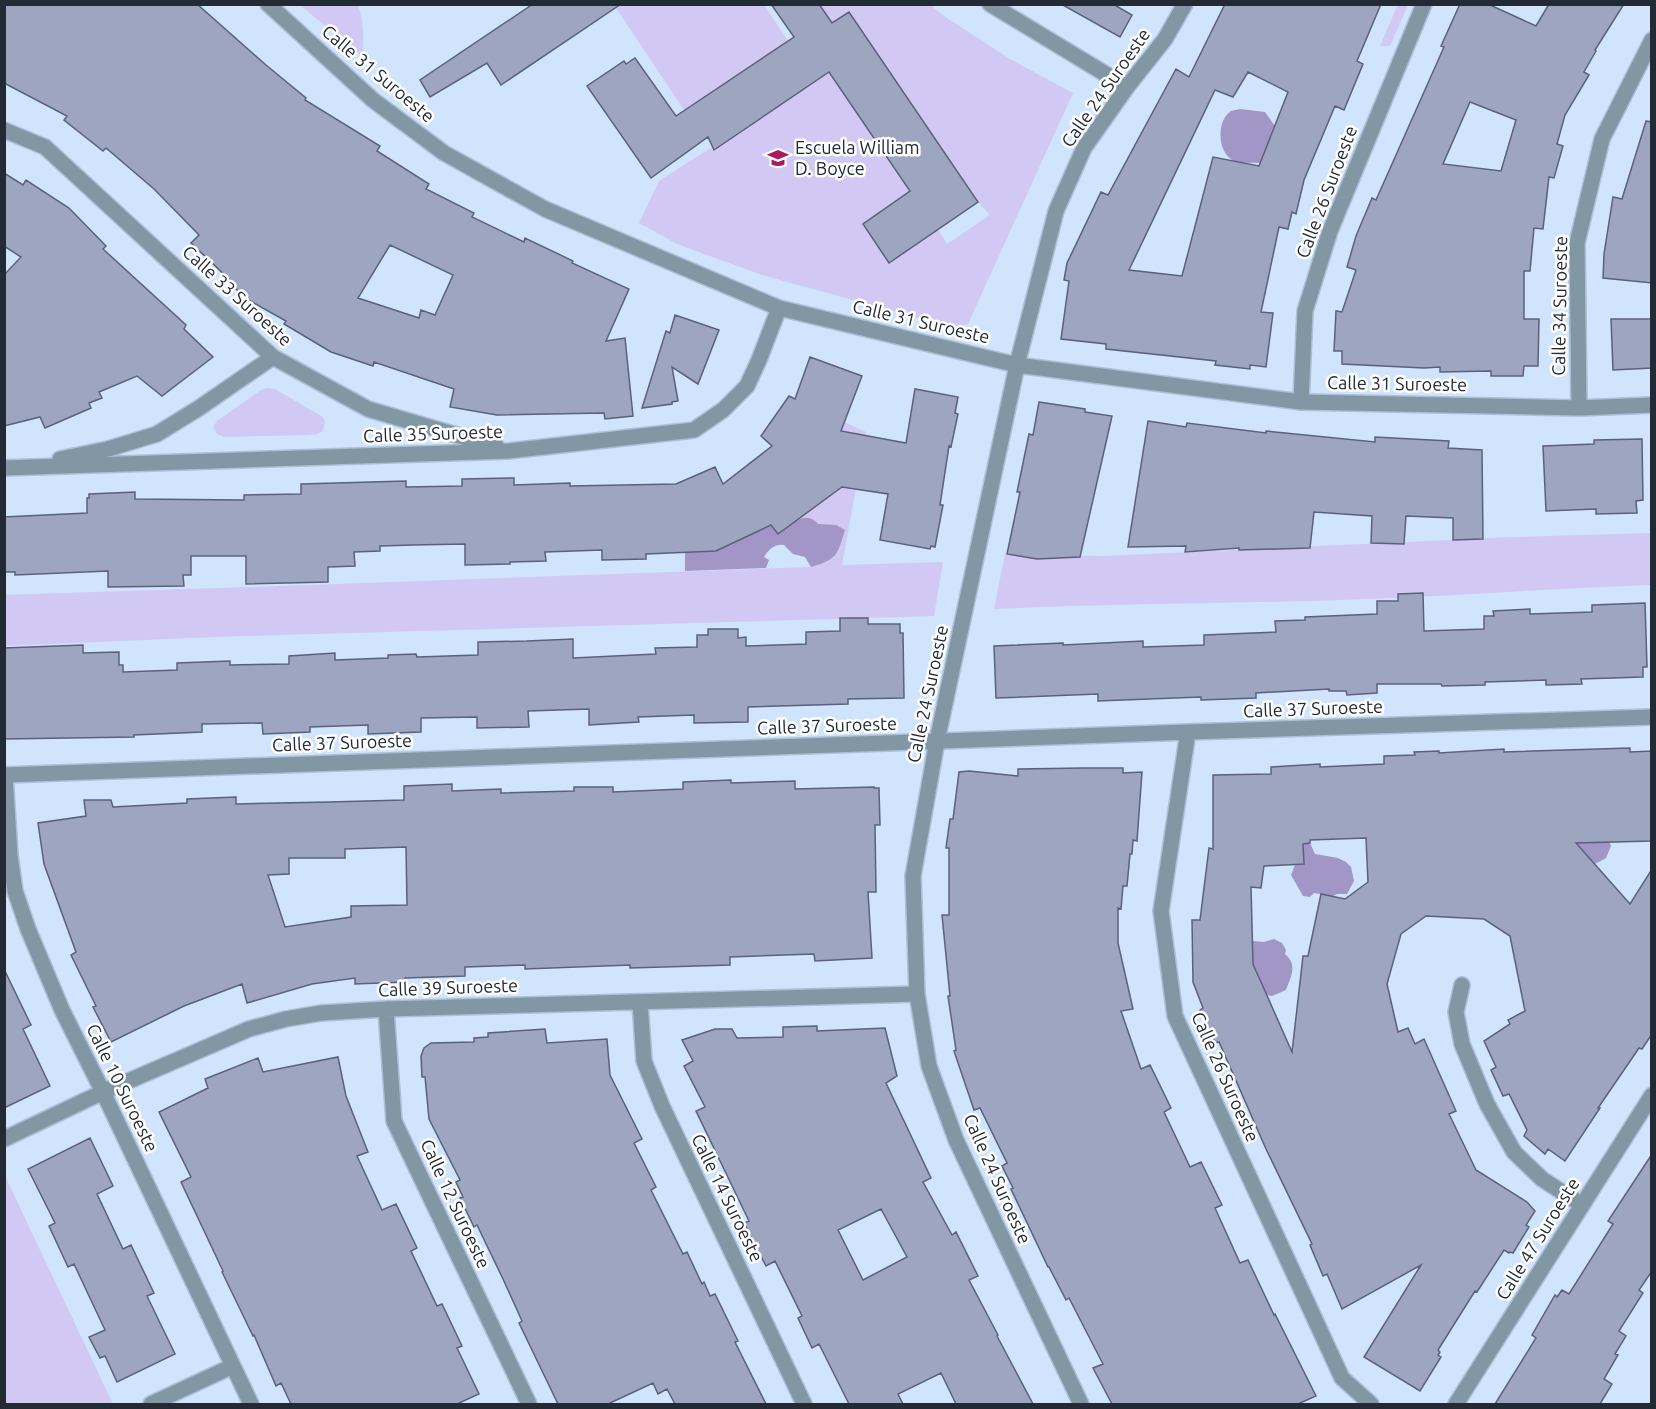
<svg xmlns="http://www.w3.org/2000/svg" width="1656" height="1409" viewBox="0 0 1656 1409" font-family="Ubuntu,sans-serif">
<rect width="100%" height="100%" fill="#d0e4fe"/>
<!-- green -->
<path fill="#d1c8f4" d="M1398 4 1408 5 1390 46H1380Z
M300 5H358C364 22 364 39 362 56Z
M621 5H764L788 41 684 110 616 8Z
M819 5H930L947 18 1010 59 1073 93 968 324 955 328 762 275 677 244 639 223 659 181 829 72 910 191 863 224 889 263 938 229 947 244 990 215 978 202 849 12 828 26 822 17 826 14Z
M267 388 275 389 323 417 325 422 323 431 317 434 308 435 224 437 217 434 213 427 217 421 261 390Z
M822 412 866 432 842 565 943 562 934 616 215 637 5 646 4 595 309 585 811 567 826 524 818 525 796 520Z
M1651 533V585C1556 588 1461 596 1366 599 1242 604 1118 603 994 609L1005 554 1105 556 1514 537Z
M5 1176 113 1404H5Z"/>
<!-- forest -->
<path fill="#a196c5" d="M1240 109 1265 112 1275 126 1269 140 1274 142 1267 164C1258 162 1240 164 1234 161 1217 153 1216 121 1231 111 1234 110 1237 110 1240 109Z
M763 514 778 534C790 525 805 509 818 524L836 525 845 530C837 555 838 559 811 567L805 557 793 554 784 545C775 544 769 549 764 557L769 560 766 568 685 571V552H693L712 539 717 550 748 536 749 527Z
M1523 833 1607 837 1611 846 1606 858 1595 864 1581 860Z
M1310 843 1315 854 1338 858 1346 862 1351 867 1354 881 1347 894H1337L1333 896 1314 893 1310 897 1303 896 1291 875 1295 865 1304 864V844Z
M1274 939 1282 943 1286 950 1285 954C1298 965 1291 976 1286 990L1272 996 1267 995 1255 967 1246 952H1253V941L1264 942Z"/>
<!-- building -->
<path fill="#9ea5c1" stroke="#5b617a" stroke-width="1.5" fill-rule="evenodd" d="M4 4H197L266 65 306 98 305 100 380 146 377 151 429 184 426 189 474 213 472 217 524 242 525 238 573 261 572 263 629 289 606 341 625 338 633 416 605 419 604 413 497 415 450 407 454 389 374 362 373 366 331 352 284 324 286 321 245 298 230 283 231 281 191 243 199 235 154 189 106 148 103 151 64 120 67 116 4 83ZM390 245 453 275 435 315 421 310 419 318 358 298Z
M533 4H621L501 85 487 63 430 97 420 80Z
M771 4H819L832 23 849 12 978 202 889 263 863 224 910 191 829 72 714 150 708 137 651 178 587 86 624 61 626 64 635 58 676 116 794 37Z
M1061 4H1113L1132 15 1120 37Z
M1225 4H1381L1357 61 1363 64 1344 110 1335 106 1304 180 1296 214 1292 212 1288 229 1279 227 1261 312 1273 313 1266 367 1250 365V369L1215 365 1216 361 1106 349V344L1061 339 1069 281 1064 280 1067 263 1101 192 1108 195 1176 69 1189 77ZM1248 72 1288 92 1259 166 1213 157 1182 276 1129 270 1215 90 1233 97Z
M1460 4H1488L1536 26 1549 4H1624L1595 50 1596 51 1584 72 1589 75 1565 115 1557 144 1563 146 1554 178 1549 177 1543 229 1534 228 1530 271H1524V319H1539L1538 366H1524L1523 376H1491V371L1440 372V367L1424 368 1342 364V351H1334L1336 311 1342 312 1356 270 1347 267 1356 236 1372 198 1376 200 1444 47 1441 46ZM1470 102 1516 120 1501 171 1443 164Z
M1646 121 1652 122V283L1603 278 1604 254 1613 197 1622 199Z
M4 173 23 185 26 180 69 208 106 246 103 249 186 325 184 329 213 357 162 396 137 376 99 392 102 398 89 403 91 408 45 428 40 417 4 426V275L21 257 4 246Z
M675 315 719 330 698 384 672 367 678 401 672 402V404L642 408 666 331 670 333Z
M1611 319H1652V368L1613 370Z
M810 357 862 376 841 431 906 443 915 389 958 397 955 413 958 414 951 447 949 446 940 505H943L935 547 931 546 930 549 880 540 888 494 842 487 778 534 771 525 716 551 646 554V559L602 560V550L545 552 546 561 510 562V564L465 565V544L413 545 380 546V551L354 552 355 566 328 567V582L246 584V556H191V575H183L184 586 108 587V571L15 575V572H4V517L87 513V498H89V494L135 492V499L244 500V495L301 494V484L406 481V487L462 486V479L514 478V485L570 483V486L676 484 715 467 723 484 772 446 761 436 789 396 795 399Z
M1039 402 1085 409V412L1112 416 1080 557 1037 559 1007 554 1020 492H1017L1029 434 1033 435Z
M1148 421 1186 427 1187 423 1266 433V431L1375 442V437L1449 441 1448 448 1482 450 1483 539 1453 540V518L1406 516 1404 544 1371 543 1372 516 1314 512 1310 548 1239 550V548L1185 552 1186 546 1128 547Z
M1642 439 1643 500 1636 501 1637 513 1596 514V509L1546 511 1543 446 1594 444V440Z
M1423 593 1424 631 1484 629V616H1494L1493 611 1530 609V614L1592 612V605L1645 603 1647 667H1643V677L1581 679 1582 684 1546 685V680L1485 682V685L1442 686 1441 684H1377V693L1347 695 1346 691H1329V689L1256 693V698L1201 700V697L1098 701V694L996 698 994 646 1063 643V645L1143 641V647L1204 645V635L1276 632 1275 621 1305 620V617L1377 614V601H1398V594Z
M840 618H868V624H900V633H903L904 698 848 699V704L748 707V722L694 723V715L638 717 639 722 589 725V709L528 711 529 727 477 728V717L421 718V732L368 734V725L310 727V732L263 734 262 723 202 724V732L134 735V737L4 739V648L83 645V653L119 652V665H123V672L177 670V663L230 661V665L289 664V656L335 653V660L388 658V655L416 654 417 657 478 655V642L527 641 573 639V658L656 654 655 648 697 647V635H708V629H738V638L746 637V646L806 644V632L840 631Z
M1630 748V752L1652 751V841L1576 843 1630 904 1652 869V1034L1642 1049 1639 1048 1598 1108H1600L1565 1161 1548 1149 1545 1154 1524 1136 1527 1130 1509 1094 1503 1096 1491 1070 1496 1067 1484 1041 1510 1024 1508 1020 1525 1011 1510 936 1484 919 1426 916 1401 934 1387 984 1398 1032 1408 1028 1415 1044 1424 1039 1456 1111 1449 1114 1476 1170 1527 1202 1535 1211 1526 1225 1529 1227 1513 1253 1510 1252 1509 1253 1504 1250 1477 1292 1475 1291 1438 1350 1440 1352 1438 1355 1441 1357 1420 1391 1364 1357 1421 1265 1342 1309 1327 1274 1323 1276 1310 1245 1312 1244 1266 1149 1219 1042 1215 1043 1200 1010 1203 1008 1193 982 1192 920H1200L1209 848 1213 849V775L1271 774V767L1320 764V767L1384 764V756L1415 755 1414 752 1439 751V753L1504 749V752ZM1366 838 1368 882 1345 899 1321 894 1308 956H1303L1292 1052 1253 964 1251 887 1261 888 1264 866 1304 864 1303 844 1310 843V840Z
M1084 768H1123V773L1142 772 1137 841 1133 840 1132 854H1130L1127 886H1123L1121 909 1118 908V943L1133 1009 1121 1011 1141 1069 1150 1065 1171 1108 1164 1112 1190 1167 1201 1162 1222 1205 1215 1208 1240 1263 1248 1260 1274 1315 1275 1314 1316 1396 1298 1404H1112L1093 1368 1103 1364 1069 1298 1066 1300 1049 1267H1048L1011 1189 1013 1188 1002 1166 1007 1163 980 1108 974 1110 954 1051 956 1050 948 996H950L942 915H949V848H946L950 819H953L959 772 969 771 1018 776V769Z
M731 780V783L795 781V789L874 787V788H879L880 825H875L876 892H868L872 958 815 961 814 954 730 957V965L630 968V965L525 969V965L465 967V976L405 978V982L355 984V978L312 984 247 1003 242 984 184 1006 111 1042 93 1007 96 1006 71 955 76 952 44 864 38 823 86 816 84 800H111L113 807 187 803V799L236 797V804L329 802 404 800V786L452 784V791L501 789V793L574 791V787H613V792L683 789V782ZM406 847 407 905 351 906V917L285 927 268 875 289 874V858H345V849Z
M4 969 31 1025 23 1029 50 1086 4 1108Z
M817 1026V1031L885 1028 897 1076 886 1083 931 1178 923 1182 952 1235 956 1232 978 1276 969 1280 998 1335 997 1336 1033 1404H956L941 1373 898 1394 903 1404H849L819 1344 812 1348 798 1318 802 1316 775 1261 766 1266 744 1223 749 1221 696 1111 705 1107 684 1066 693 1061 682 1040 715 1029H732L737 1038 783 1037V1027ZM881 1209 907 1257 863 1280 838 1230Z
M545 1029 547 1043 607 1039 610 1075 642 1139 634 1143 656 1187 651 1190 683 1254 687 1252 702 1284 704 1282 710 1296 715 1294 738 1341 735 1342 766 1404H675L667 1389 658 1394 653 1383 608 1404H558L519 1323 522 1321 503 1279 477 1225 474 1227 460 1198 463 1197 456 1182 460 1180 429 1119 425 1077H422L421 1056 424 1048 431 1043 474 1042V1038L488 1037V1033Z
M338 1057 346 1096 368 1152 357 1156 382 1210 396 1204 417 1248 411 1251 437 1306 442 1304 462 1346 457 1348 479 1394 457 1404H291L281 1383 276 1386 254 1335 253 1336 222 1272 223 1271 181 1182 191 1177 159 1112 208 1088 205 1079 258 1058 263 1072Z
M90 1138 113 1186 97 1194 123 1249 131 1245 154 1293 147 1296 175 1354 117 1382 105 1356 100 1358 89 1337 105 1330 74 1264 68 1267 49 1226 55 1223 28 1169Z
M1652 1154V1271L1639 1290 1643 1293 1619 1331 1626 1336 1615 1354 1618 1355 1604 1379 1612 1384 1600 1404H1495L1536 1338 1532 1335 1555 1295 1557 1297 1562 1290 1569 1294 1613 1224 1608 1221Z"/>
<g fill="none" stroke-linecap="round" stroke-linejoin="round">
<!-- street casing -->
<g stroke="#adbfd5" stroke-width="18">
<path id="street" d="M268 4 373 100 444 153 545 209 779 308 1017 365 1301 402 1579 408 1652 405
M990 4 1127 87
M4 130 45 147 273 357 368 409 497 447
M1301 402 1305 311 1330 231 1424 4
M1579 408 1577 243 1602 139 1652 40
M60 459 108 449 157 434 199 408 273 357
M4 468 508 451 694 430 723 410 747 386 759 360 779 308
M1188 732 1161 911 1175 1016 1342 1378 1371 1404
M4 775 1188 732 1652 717
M5 775 10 855 15 891 28 929 62 1010 103 1092 251 1404
M1462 985 1456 1012 1462 1044 1487 1104 1514 1152 1542 1179 1582 1205
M640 1002 644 1061 662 1106 804 1404
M386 1009 394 1121 529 1404
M4 1139 103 1092 249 1029 286 1019 321 1013 386 1009 917 994
M151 1404 233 1366
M1081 1404 956 1140 929 1066 917 994 913 876 937 741 1017 365 1056 211 1084 148 1127 87 1165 39 1185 4
M1456 1404 1652 1095"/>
</g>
<!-- street -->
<use href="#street" stroke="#8197a4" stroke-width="15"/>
</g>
<!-- icons -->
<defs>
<g id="school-bare" transform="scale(1.62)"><path d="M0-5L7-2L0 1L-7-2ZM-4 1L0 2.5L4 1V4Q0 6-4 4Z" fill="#a71c60" stroke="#fff" stroke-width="2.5" paint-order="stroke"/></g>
</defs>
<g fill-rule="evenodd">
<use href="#school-bare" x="778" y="158"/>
</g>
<g text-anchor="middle" stroke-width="5" stroke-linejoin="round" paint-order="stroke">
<!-- street labels -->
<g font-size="18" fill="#222a33" stroke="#fff">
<text transform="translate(378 74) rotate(40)" y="6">Calle 31 Suroeste</text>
<text transform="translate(1106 88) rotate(-55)" y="6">Calle 24 Suroeste</text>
<text transform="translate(1327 192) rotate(-69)" y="6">Calle 26 Suroeste</text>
<text transform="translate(237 296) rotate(42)" y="6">Calle 33 Suroeste</text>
<text transform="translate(1560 306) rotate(-89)" y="6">Calle 34 Suroeste</text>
<text transform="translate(921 322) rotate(13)" y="6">Calle 31 Suroeste</text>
<text transform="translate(1397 384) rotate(1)" y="6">Calle 31 Suroeste</text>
<text transform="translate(433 434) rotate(-2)" y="6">Calle 35 Suroeste</text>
<text transform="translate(928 694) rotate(-78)" y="6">Calle 24 Suroeste</text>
<text transform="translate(1313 709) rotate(-2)" y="6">Calle 37 Suroeste</text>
<text transform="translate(827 726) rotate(-2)" y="6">Calle 37 Suroeste</text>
<text transform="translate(342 743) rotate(-2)" y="6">Calle 37 Suroeste</text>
<text transform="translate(448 988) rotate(-2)" y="6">Calle 39 Suroeste</text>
<text transform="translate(1225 1077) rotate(66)" y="6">Calle 26 Suroeste</text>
<text transform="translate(122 1088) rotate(64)" y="6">Calle 10 Suroeste</text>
<text transform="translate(997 1179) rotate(66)" y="6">Calle 24 Suroeste</text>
<text transform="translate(727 1198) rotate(64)" y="6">Calle 14 Suroeste</text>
<text transform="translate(455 1204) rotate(65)" y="6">Calle 12 Suroeste</text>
<text transform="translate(1538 1239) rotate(-58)" y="6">Calle 47 Suroeste</text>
</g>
<!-- poi labels -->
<g font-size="18" fill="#222a33" stroke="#fff" text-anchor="start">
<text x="795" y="154">Escuela William<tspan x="795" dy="21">D. Boyce</tspan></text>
</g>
</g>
<!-- border -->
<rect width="1656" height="1409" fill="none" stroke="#222a33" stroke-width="12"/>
</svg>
